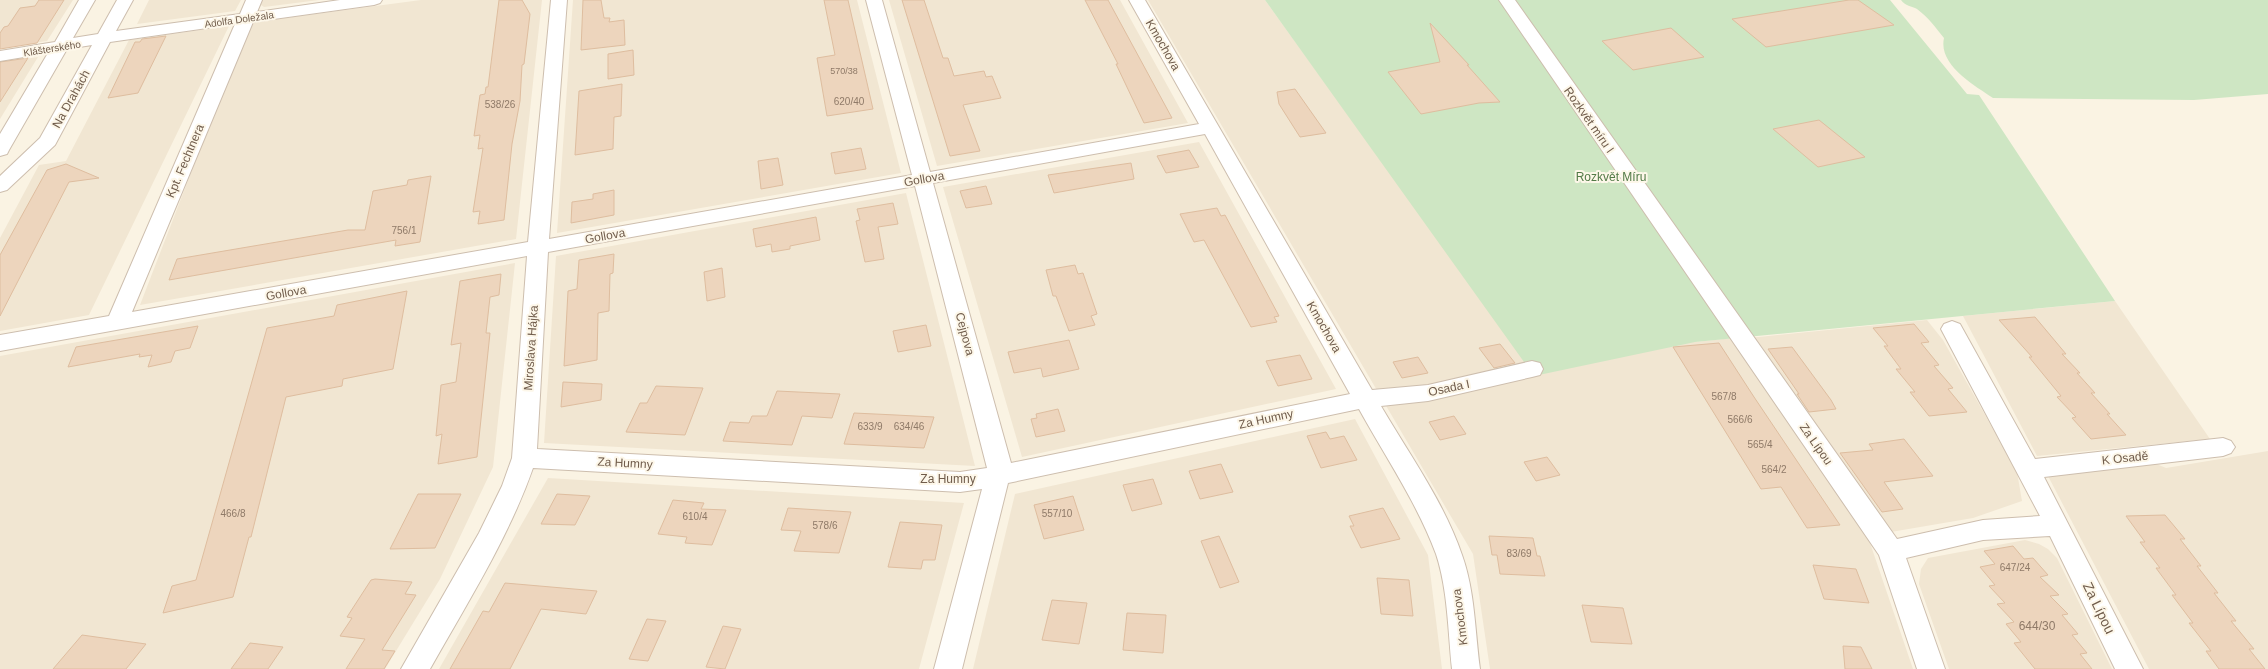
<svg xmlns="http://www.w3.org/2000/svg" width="2268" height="669" viewBox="0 0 2268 669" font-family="Helvetica,sans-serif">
<rect width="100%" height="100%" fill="#faf3e3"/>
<!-- residential -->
<path fill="#f1e6d2" d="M0 0H73L47 41 0 48Z
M149 0H241L235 11 137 24Z
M258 0H319L264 7 258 3Z
M421 0H542L516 239 140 305 243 38 249 28 255 22Z
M573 0H857L901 173 557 233Z
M889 0H1120L1188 123 937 166Z
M1148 0H1265L1421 216 1695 342 1733 338 1869 540 1913 669H1490L1473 554Z
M229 26 89 315 0 331V238L39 165 66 161 129 40Z
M38 57 0 119V63Z
M1199 142 1336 389 1022 457 943 187Z
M906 193 975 466 544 443 556 256Z
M515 263 493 467 440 579 385 669H0V356Z
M2115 301 2210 439 2037 456 1963 316Z
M1927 320 1943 340 2017 472 2022 501 1973 518 1885 533 1749 338Z
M1355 419 1428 555 1442 669H973L1015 494Z
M2268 451V669H2149L2048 476 2147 460 2166 468Z
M548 478 964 503 919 669H439Z
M2025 540 2039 544 2048 549 2057 558 2112 669H1949L1919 584 1921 569 1928 558Z"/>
<!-- green -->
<path fill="#cee6c3" d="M1265 0H1890L1967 94 1979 95 2115 301 1695 342 1534 376Z
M1901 0H2268V94L2194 100 1993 98C1974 85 1938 65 1944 38 1936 28 1928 17 1917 9 1912 6 1905 6 1901 0Z"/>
<!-- building -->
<path fill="#edd5bd" stroke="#debd9f" d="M39 0H64L37 43 0 49V33L4 27 8 26 20 8 35 6Z
M499 0H522L530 14 524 64 522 65 520 101 512 144 504 220 478 224 480 211 473 212 483 148 478 149 480 135 474 136 480 95 485 94 486 87H488Z
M583 0H601L604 18H610L609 22 624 20 625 45 581 50Z
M824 0H848L873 109 827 116 817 58 835 55Z
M902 0H924L943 58H948L954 76 984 71 986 77 992 76 1001 98 963 105 980 151 950 156Z
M1085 0H1108L1172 118 1144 123 1116 64H1118Z
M1849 0H1858L1894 25 1766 47 1732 19Z
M1430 23 1469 65H1467L1500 102 1479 103 1421 114 1388 72 1440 62Z
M1671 28 1704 57 1633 70 1602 41Z
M166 36 138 93 108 98 135 42H140L142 39Z
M633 50 634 75 608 79V54Z
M28 58 0 102V62Z
M622 84 621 116 614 117 613 149 575 155 579 91Z
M1295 89 1326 133 1300 137 1279 104 1277 92Z
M1819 120 1865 157 1818 167 1773 129Z
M861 148 866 169 835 174 831 153Z
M1189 150 1199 167 1166 173 1157 156Z
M778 158 783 185 761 189 758 161Z
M1131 163 1134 179 1054 193 1048 175Z
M66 164 99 178 69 182 0 316V255L47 170Z
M431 176 420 242 395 246 396 240 169 280 177 259 348 230H365L373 191 407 185 408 180Z
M986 186 992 204 966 208 960 191Z
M614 190V215L571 223 572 202 593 199V194Z
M893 203 898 224 878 227 884 259 865 262 856 221 860 220 857 209Z
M1217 208 1221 216 1225 215 1279 316 1274 317 1277 322 1251 327 1204 240 1194 242 1180 214Z
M816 217 820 240 790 246V249L772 252 771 244 756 247 753 229Z
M614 254 613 273 610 274 609 311 598 313 597 360 564 366 568 291 577 289 579 260Z
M1075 265 1078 274 1083 273 1097 314 1091 316 1095 325 1069 331 1056 296H1053L1046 270Z
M722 268 725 297 707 301 704 272Z
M501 274 499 295 490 297 486 333H490L477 457 438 464 442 434 436 436 441 385 456 382 461 343 451 345 460 281Z
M407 291 393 369 343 379 342 386 286 397 251 537H249L233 597 163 613 172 586 196 580 267 328 334 316 337 305Z
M2035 317 2066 354H2062L2080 373H2077L2095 393H2091L2110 414H2107L2126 435 2091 439 2072 418 2076 417 2057 397 2061 396 2029 357H2032L1999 320Z
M1914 324 1929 342 1921 343 1939 365 1934 366 1953 388 1948 389 1967 412 1929 416 1910 392H1915L1896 369H1901L1884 346H1888L1873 328Z
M926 325 931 346 898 352 893 331Z
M198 326 190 348 175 351 171 362 148 367 152 355 139 357 140 354 68 367 76 347Z
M1069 340 1079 369 1043 377 1041 368 1014 373 1008 352Z
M1719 343 1754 397 1840 525 1807 528 1781 487 1761 489 1673 347Z
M1500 344 1515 363 1494 368 1479 348Z
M1792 347 1831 400 1836 409 1809 412 1797 394H1799L1768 349Z
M1300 355 1312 379 1278 386 1266 361Z
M1418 357 1428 373 1402 378 1393 362Z
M563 382 602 384 601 400 561 407Z
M656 386 703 388 685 435 626 432 640 403H647Z
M777 391 840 394 832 418 802 416 792 445 723 441 730 422 749 423 752 416H767Z
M1058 409 1065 431 1036 437 1031 419 1037 418 1036 414Z
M854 413 896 415 934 417 924 448 844 444Z
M1454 416 1466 434 1440 440 1429 422Z
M1326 432 1330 439 1344 436 1357 460 1321 468 1307 436Z
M1904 439 1933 476 1884 482 1903 509 1882 512 1840 453 1873 450 1869 444Z
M1547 457 1560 475 1536 481 1524 462Z
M1221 464 1233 492 1200 499 1189 471Z
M1153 479 1162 504 1132 511 1123 485Z
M418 494H461L435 548 390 549Z
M557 494 590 496 575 525 541 524Z
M1073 496 1084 530 1044 539 1034 505Z
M673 500 704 503 701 509 726 510 712 545 685 543 687 537 658 534Z
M788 508 851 512 839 553 794 551 801 531 781 530Z
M1383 508 1400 539 1361 548 1350 526H1354L1349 516Z
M2165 515 2185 539H2180L2201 566H2197L2218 593H2214L2236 621H2231L2254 649H2249L2265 669H2219L2206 651H2211L2189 623H2193L2172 595H2176L2156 568H2160L2140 542H2145L2126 516Z
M900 522 942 525 935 560H923L921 569 888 567Z
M1219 536 1239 582 1220 588 1201 541Z
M1489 536 1533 538 1537 556H1540L1545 576 1500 574 1497 555H1492Z
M2013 546 2024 559 2033 558 2048 575 2040 577 2059 595 2050 596 2068 614 2062 615 2078 634 2072 635 2087 653 2080 654 2092 669H2035L2014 643 2021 642 2006 624 2014 622 1997 604 2005 603 1989 586 1995 585 1980 567 1995 564 1984 551Z
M1813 565 1856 569 1869 603 1824 599Z
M1377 578 1409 580 1413 616 1381 614Z
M375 579 412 582 405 594 416 595 382 650 395 651 384 669H346L365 639 340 636 352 618 347 617 371 580Z
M505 583 597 591 586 614 541 609 510 669H450L483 611 489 612Z
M1052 600 1087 603 1079 644 1042 640Z
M1582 605 1623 608 1632 644 1591 642Z
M1127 613 1166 615 1163 653 1123 650Z
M647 619 666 621 648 661 629 659Z
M723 626 741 629 725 669 706 667Z
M82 635 146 644 126 669H53Z
M250 643 283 647 268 669H231Z
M1843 646 1861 647 1872 669H1845Z"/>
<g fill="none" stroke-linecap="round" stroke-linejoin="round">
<!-- street casing -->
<g stroke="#cdbeae" stroke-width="2">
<path id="street" d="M79 0H95L73 38 98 34 117 0H133L116 31 240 14 246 0H262L257 12 340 0H382L380 3 374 5 253 22 132 312 528 242 551 0H567L549 239 912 175 866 0H882L930 172 1199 124 1129 0H1145L1372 390 1428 385 1532 361 1540 363 1543 369 1540 375 1532 377 1428 401 1381 406C1409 454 1444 502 1462 555 1475 591 1475 632 1480 669H1452C1448 632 1448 590 1436 554 1417 503 1385 456 1359 409L1008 483 962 669H934L982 489 960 492 533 468C508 539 467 603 430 669H401L479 533 502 486 512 458 527 256 0 351V335L109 316 235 24 110 42 55 145 7 190 0 192V176L40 138 92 45 67 49 9 150 7 154 0 156V134L48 53 0 61V51L55 42ZM1205 134 1350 394 1011 463 933 183ZM915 186 987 468 960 472 537 449 548 252Z
M1499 0H1515L1897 539 1983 520 2040 516 1941 329 1944 324 1952 321 1960 324 2035 459 2223 438 2231 441 2235 447 2231 453 2223 456 2044 477 2143 669H2115L2050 536 1983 540 1906 558 1945 669H1917L1879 555Z"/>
</g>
<!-- street -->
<use href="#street" fill="#fff" fill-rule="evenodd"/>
</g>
<g text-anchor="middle" stroke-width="4" stroke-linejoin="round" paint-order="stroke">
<!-- far-number labels -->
<g font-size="9" fill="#8f7a68">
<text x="844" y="74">570/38</text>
</g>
<!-- far-street labels -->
<g font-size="10" fill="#705c4b" stroke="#fdf7e9">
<text transform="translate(239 19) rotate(-8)" y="4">Adolfa Doležala</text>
<text transform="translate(52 48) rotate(-9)" y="4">Klášterského</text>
</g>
<!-- number labels -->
<g font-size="10" fill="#8f7a68">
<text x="849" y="105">620/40</text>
<text x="500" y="108">538/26</text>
<text x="404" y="234">756/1</text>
<text x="1724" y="400">567/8</text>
<text x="1740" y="423">566/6</text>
<text x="870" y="430">633/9</text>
<text x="909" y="430">634/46</text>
<text x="1760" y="448">565/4</text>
<text x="1774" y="473">564/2</text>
<text x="233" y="517">466/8</text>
<text x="1057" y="517">557/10</text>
<text x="695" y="520">610/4</text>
<text x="825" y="529">578/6</text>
<text x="1519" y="557">83/69</text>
<text x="2015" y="571">647/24</text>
</g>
<!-- street labels -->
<g font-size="12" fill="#705c4b" stroke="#fdf7e9">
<text transform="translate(1163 45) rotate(60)" y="4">Kmochova</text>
<text transform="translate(71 99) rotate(-61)" y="4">Na Drahách</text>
<text transform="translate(1589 120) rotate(55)" y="4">Rozkvět míru I</text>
<text transform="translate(185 161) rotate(-67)" y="4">Kpt. Fechtnera</text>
<text transform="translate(924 179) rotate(-10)" y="4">Gollova</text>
<text transform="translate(605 236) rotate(-10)" y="4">Gollova</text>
<text transform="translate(286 293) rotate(-10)" y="4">Gollova</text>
<text transform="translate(1324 327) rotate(60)" y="4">Kmochova</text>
<text transform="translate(965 334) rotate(75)" y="4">Cejpova</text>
<text transform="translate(531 348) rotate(-86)" y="4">Miroslava Hájka</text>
<text transform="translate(1449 388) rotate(-12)" y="4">Osada I</text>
<text transform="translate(1266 419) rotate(-12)" y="4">Za Humny</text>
<text transform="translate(1816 444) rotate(55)" y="4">Za Lípou</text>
<text transform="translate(2125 458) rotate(-6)" y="4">K Osadě</text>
<text transform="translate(625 463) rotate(3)" y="4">Za Humny</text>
<text x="948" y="483">Za Humny</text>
<text transform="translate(1460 617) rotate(-97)" y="4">Kmochova</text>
</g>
<!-- park labels -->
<g font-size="12" fill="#527a47" stroke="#fdf7e9">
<text x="1611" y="181">Rozkvět Míru</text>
</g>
<!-- near-number labels -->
<g font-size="12" fill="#8f7a68">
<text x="2037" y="630">644/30</text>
</g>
<!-- near-street labels -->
<g font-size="14" fill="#705c4b" stroke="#fdf7e9">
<text transform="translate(2099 608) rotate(64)" y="5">Za Lípou</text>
</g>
</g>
</svg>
